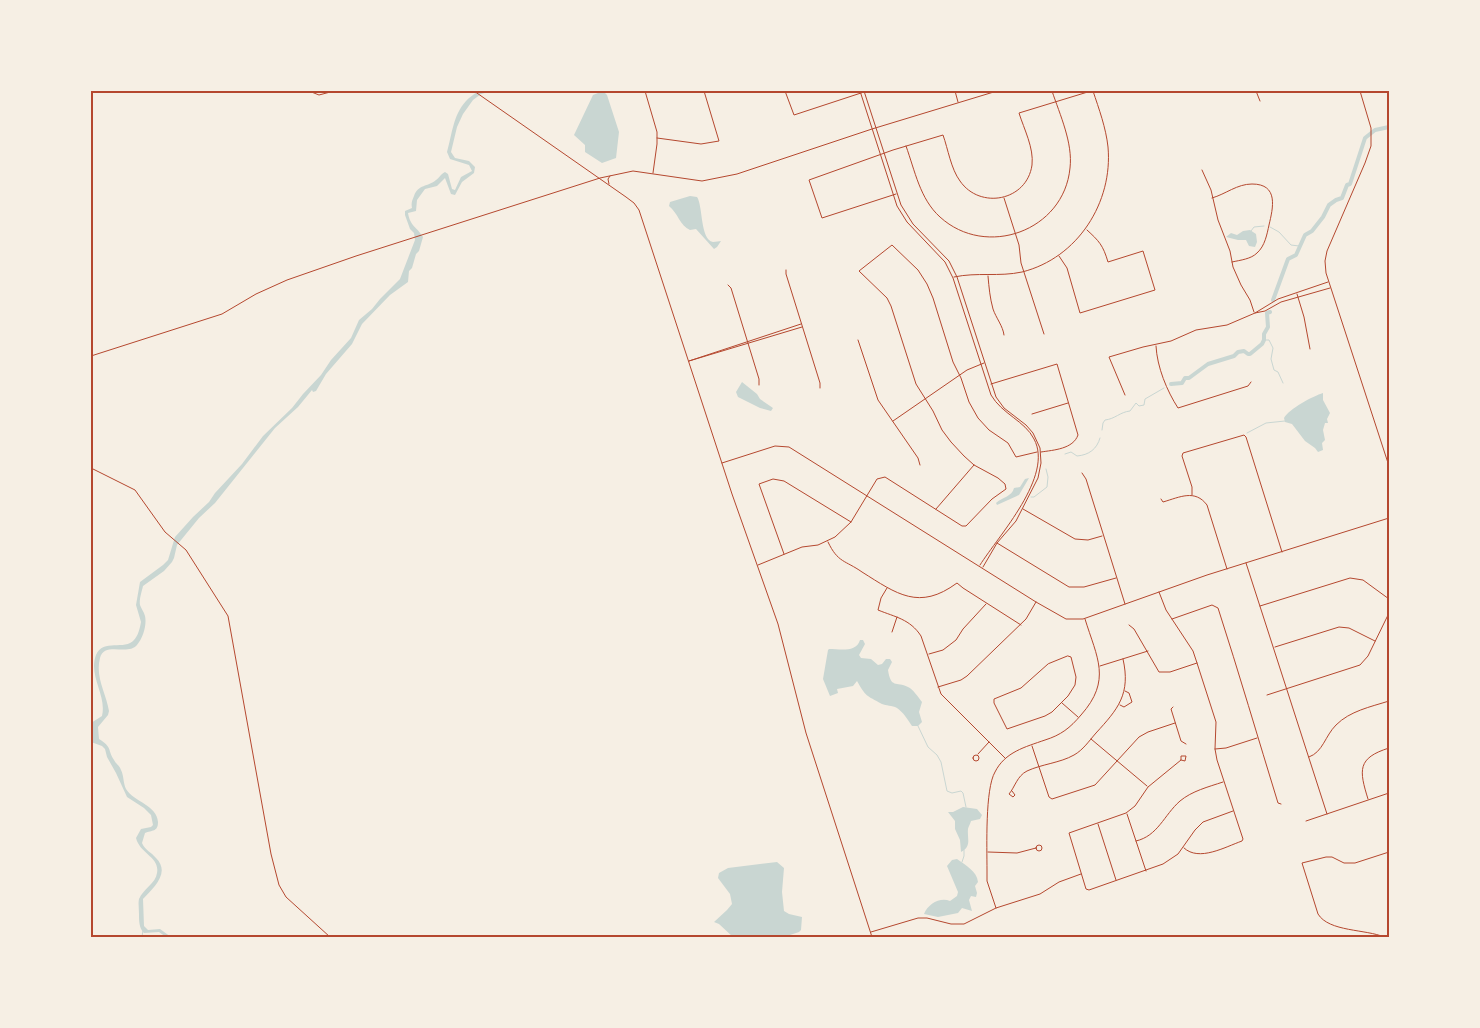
<svg xmlns="http://www.w3.org/2000/svg" width="1480" height="1028" viewBox="0 0 1480 1028" font-family="'Source Sans 3',sans-serif">
<rect width="100%" height="100%" fill="#f6efe4"/>
<!-- water -->
<path fill="#c9d6d2" d="M478 91H492L481 94 473 100 463 114 457 127 451 152 455 158 469 161 475 167 474 173 462 182 455 195 451 194 445 178 437 186 425 189 417 200 416 211 408 213C410 226 417 227 423 237L419 251 416 254 412 268 409 271 408 282 390 295 362 324 352 344 326 374 316 391 313 392 312 390 298 407 275 428 215 503 199 518 177 545 174 558 172 562 164 571 143 586C142 591 139 599 140 605 141 608 144 612 145 616 147 625 143 638 137 645 128 656 104 641 100 658 95 677 106 693 109 711L108 715 98 727 99 739C113 748 107 749 114 760 116 764 120 766 121 770 124 776 123 783 126 789 134 802 157 805 158 822 158 832 152 830 145 833L142 843C145 850 151 852 156 858 171 873 153 888 143 899L144 926 148 930 160 929 171 937H166L159 932 144 933C139 928 139 921 139 914 139 909 138 903 139 899 143 889 156 883 157 873 160 857 140 854 136 838L141 829 151 827 153 825 151 815 144 808 127 797 116 773 107 757 105 749 102 746 91 742V723L102 716C107 695 88 676 96 655 103 638 125 651 134 640 138 636 140 628 141 622L136 605 140 582 163 565 168 560 175 537 193 517 209 502 215 493 242 464 263 436 292 408 303 394 321 375 331 360 351 338 359 320 372 309 380 299 400 279 415 240 414 233 410 229 405 215V211L412 208C411 203 412 201 414 196 418 184 428 187 436 180 440 177 440 175 445 172L448 174 452 189 455 190 461 177 472 171 469 165 450 159 447 152C452 135 453 115 466 101 469 97 475 94 478 91Z
M603 91 607 95 619 132 616 158 602 163 585 152V145L574 135 593 95Z
M690 196 697 197C703 205 700 240 713 242 716 242 719 241 721 241L717 247 714 249 696 229 690 230C680 226 678 213 669 206L670 202Z
M1250 230 1256 234 1257 242 1255 247 1249 246 1246 240H1238L1226 237 1231 233 1237 235 1243 231Z
M742 382 757 394 760 399 773 408 771 411 760 408 738 397 736 392Z
M1323 393V400L1330 413 1327 419 1328 423H1325L1323 430 1325 440 1322 443 1323 450 1318 452 1315 448 1305 441 1292 424 1285 422 1284 418C1289 409 1313 396 1323 393Z
M1029 478 1019 495 997 505 996 503C1002 497 1012 497 1014 488L1020 487 1025 479Z
M860 640H863L865 644 859 655 861 658 871 659 878 665 882 664 886 659H890L892 662 888 670C891 689 896 681 908 687 913 689 918 697 922 702L919 712 922 722 918 726H912C908 720 903 712 897 708 892 705 886 706 882 704 866 695 866 697 857 681L853 686 837 689 838 693 830 696 823 679 828 650 829 649C840 649 856 653 860 640Z
M963 807 977 809 982 815 980 819 971 821C971 822 968 828 968 829 967 839 972 846 961 852L960 840 955 829V821L948 812H953Z
M957 859C965 865 977 871 978 882L975 886 977 893 976 897 971 896 969 900 972 911 962 908 958 913 938 917 924 914C928 904 940 897 950 901L957 896 958 892 947 866 952 860Z
M777 862 784 868 782 892 784 911 789 914 802 917 801 930 799 932 784 937H733L719 924 714 922 727 910 732 904 730 894 718 878 719 873 728 868Z"/>
<g fill="none" stroke-linecap="round" stroke-linejoin="round">
<!-- stream -->
<path stroke="#c9d6d2" stroke-width="1" d="M1270 227 1279 232 1291 245 1299 246
M1251 231 1254 227 1264 226
M1264 340H1269L1273 348 1271 359 1274 370 1278 372 1283 383
M1102 430 1103 423 1105 420C1115 419 1120 412 1130 411L1136 403 1139 406 1144 405 1145 399 1164 388
M1247 433 1266 423 1285 421
M1065 454 1071 452 1077 456C1089 455 1097 449 1100 438
M1031 497H1034L1047 487 1048 477 1046 469
M918 726 928 747 937 755 941 762 947 791 952 793 961 791 963 793 966 807
M962 862 964 856V850
M142 937 143 930"/>
<!-- river -->
<path stroke="#c9d6d2" stroke-width="4" d="M1273 300 1288 259 1296 255 1305 235 1312 231 1323 217 1329 205 1336 200 1342 198 1347 185 1350 184 1365 138 1375 130 1389 127
M1171 384 1182 383 1185 378H1189L1208 364 1234 356 1238 352 1244 351 1248 354H1250L1262 344 1264 340V334L1268 327 1267 313 1270 312"/>
<!-- minor -->
<path stroke="#b5482f" stroke-width="1" d="M309 91 319 95 334 91
M645 91 657 132V144L653 173
M785 91 794 115 864 92
M955 91 958 102
M1256 91 1260 101
M657 138 701 144 719 141 704 91
M906 146C915 171 920 199 940 217 986 259 1064 231 1070 168 1073 143 1060 115 1052 91
M1202 170 1211 190 1218 220 1230 251 1233 267 1241 285 1250 300 1254 312
M896 194 822 218 809 180 893 150 943 135C948 149 951 169 960 181 980 210 1027 201 1032 165 1034 148 1024 129 1019 113L1091 91
M1004 198 1019 245 1021 263 1044 334
M1212 198C1226 194 1237 184 1252 184 1279 184 1273 208 1269 225 1267 234 1265 246 1257 253 1251 259 1241 260 1232 262
M1059 256 1067 268 1080 313 1155 290 1143 251 1108 262C1103 245 1099 241 1087 230
M786 270V274L820 383V388
M988 276C989 288 990 298 993 309 996 318 1003 326 1004 335
M954 277C977 272 999 277 1022 272 1078 258 1113 202 1108 147 1106 128 1099 109 1093 91
M728 285 731 288 759 379V385
M1297 294 1304 317 1310 349
M1255 313 1265 311 1281 302 1330 288
M858 340 878 400 918 458 920 465
M1156 346C1157 367 1167 391 1178 408L1248 386 1251 382
M689 361 801 324
M689 361 802 327
M991 384 1057 364 1078 435C1073 449 1054 450 1041 452
M1125 395 1109 357 1143 347 1171 341 1196 330 1227 325 1255 313 1278 299 1328 282
M1032 414 1068 403
M893 421 967 370 984 363
M1082 473 1086 479 1125 604
M1192 495V487L1182 456 1183 453 1244 435 1246 437 1282 552
M1161 499 1163 502C1180 497 1195 489 1207 505L1227 569
M936 509 974 465
M1023 509 1075 539 1088 540 1102 536
M828 542C838 563 845 560 862 572 897 594 919 611 957 583L963 588 1021 625
M997 543 1069 587H1084L1116 578
M784 554 759 484 773 479 784 481 851 522
M1246 563 1327 814
M758 565 802 547 818 545 835 537 851 522 877 479 885 477 962 526H966L992 499 1006 489 1005 484 998 478 974 465 964 456 951 442 942 430 933 411 916 384 891 306 887 298 859 271 892 245 918 270 927 284 933 298 953 362 961 378 969 402 978 418 989 430 1008 443 1016 457 1037 452
M887 588 881 598 878 610C895 617 910 619 921 636L941 694 1005 758
M1159 592 1166 610 1193 651 1197 663 1216 722 1215 749 1217 760 1243 839 1242 841C1225 847 1199 862 1184 848
M1260 606 1350 578 1363 580 1389 599
M1172 619 1212 605 1218 608C1239 673 1258 738 1278 803L1281 804
M1129 625 1134 629 1159 672H1170L1197 663
M892 632 897 617
M1275 647 1339 627 1349 628 1375 641
M929 654 943 650 956 640 963 629 986 604
M1068 656 1071 657 1076 677 1075 685 1068 696 1052 712 1045 716 1007 729 994 703V699L1021 688 1048 664Z
M1100 666 1148 651
M938 687 961 680 967 676 1026 619 1036 602
M1267 695 1360 665 1368 656 1389 613
M1062 703 1078 717
M1120 705 1124 707 1132 702 1129 693 1125 691
M1173 707 1171 709 1181 741 1186 744
M1091 739 1147 786
M1032 746 1049 797 1052 799 1095 785 1139 737 1148 732 1175 723
M1215 749 1226 748 1257 738
M978 754 989 742
M973 758a3 3 0 1 1 6 0a3 3 0 1 1-6 0Z
M1309 757C1323 752 1325 736 1336 725 1350 711 1370 707 1389 701
M1181 760 1185 761 1186 756H1181V760L1148 787 1135 806 1126 813 1069 833 1086 889 1089 890 1163 864 1178 854 1195 830 1203 822 1233 811
M1012 791 1015 795 1013 797 1009 794C1015 787 1017 776 1027 771 1042 764 1060 763 1074 755 1083 750 1089 741 1096 733 1118 709 1131 694 1123 659
M1368 799C1359 770 1357 758 1389 748
M1127 814 1146 871
M1306 821 1389 793
M1098 824 1116 880
M1136 841C1158 836 1164 815 1180 801 1192 791 1208 787 1223 782
M1036 848a3 3 0 1 1 6 0a3 3 0 1 1-6 0Z
M988 852 1017 853 1036 848
M996 908 987 881V870C987 847 985 789 995 772 1005 752 1025 747 1045 740 1061 735 1070 728 1081 715 1112 680 1097 658 1085 619
M871 932 918 918H927L951 924H964L996 908 1040 894 1059 882 1081 874
M1384 937C1366 929 1329 932 1318 914L1302 863 1326 857H1332L1344 863H1355L1389 852"/>
<!-- tertiary -->
<path stroke="#b5482f" stroke-width="1" d="M474 91 626 197 634 203 639 210 732 494 778 624 806 733 872 937
M860 91 897 206 907 222 945 262 953 278 991 395C1002 414 1025 421 1034 439 1054 476 999 535 980 565
M864 91 901 205 913 224 949 261 957 277 996 397 1004 408 1026 425 1033 433 1040 448 1041 463 1038 478 1016 521 997 543 983 567
M1360 91 1371 128V146L1365 163 1327 251 1325 261 1326 273 1389 466
M609 184 608 179 610 176
M91 356 222 314 256 294 287 280 356 256 600 178 633 171 702 181 737 174 872 129 997 91
M722 463 775 446 789 447 1036 602 1066 619H1083L1207 575 1389 518
M91 468 135 490 165 532 186 550 228 616 271 854 279 885 286 897 330 937"/>
</g>
<!-- border -->
<rect width="1480" height="1028" fill="none" stroke="#f6efe4" stroke-width="185"/>
<rect x="92" y="92" width="1296" height="844" fill="none" stroke="#b5482f" stroke-width="2"/>
</svg>
